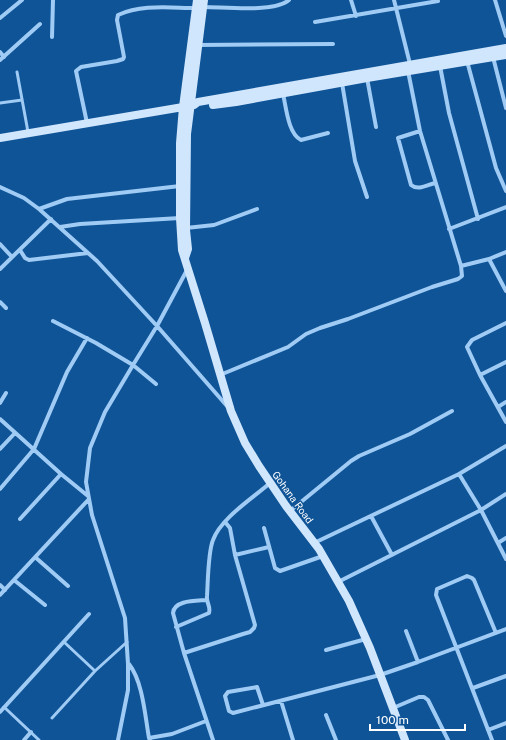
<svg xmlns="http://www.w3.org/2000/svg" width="506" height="740" viewBox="0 0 506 740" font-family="'Public Sans',sans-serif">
<rect width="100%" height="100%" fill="#0f5497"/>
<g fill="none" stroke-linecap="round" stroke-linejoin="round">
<!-- lane -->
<path stroke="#9fcbf4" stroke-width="3" d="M17 72 28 132
M0 103 22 100
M64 642 95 671
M4 707 39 740
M52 718 95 671 127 642"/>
<!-- street -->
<path stroke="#9fcbf4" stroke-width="4" d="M351 0 356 16
M394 0 410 64
M495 0 506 36
M204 7C224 7 274 13 289 0
M0 18 22 0
M315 22 438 1
M52 37 53 0
M198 45 333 44
M0 52 4 57
M493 57 506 108
M0 60 40 24
M467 61 496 168 506 191
M440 66 449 113 478 219
M367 78 376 127
M342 83 355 161 367 197
M283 94C286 106 288 134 301 140L328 133
M87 123 76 71 81 67 117 61 123 59 124 57 117 20 118 15C142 4 170 8 196 8
M420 131 398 138 411 185C418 191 427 185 435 183
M0 187 24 198 39 209 97 261 157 326 227 406
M39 209 67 199 180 186
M60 227 80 224 180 218
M186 228 214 225 257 209
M449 229 506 207
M0 244 12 257
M20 250 25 258 29 260 88 253
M489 259 506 291
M461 266 489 259 506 252
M0 269 51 219
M0 302 6 308
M53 321 96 343 133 365 156 384
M506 323 472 340 467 347 480 375 506 422
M220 375 288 347 306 334 320 328 348 319 432 287 458 279 462 276 461 266 420 131 408 71
M480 375 506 362
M0 403 6 393
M498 407 506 402
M0 419 61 474 88 496
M0 449 15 433
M459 474 481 510 506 559
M0 489 34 449 67 372 87 338
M290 511 351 461 359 456 410 434 452 411
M371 516 392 555
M20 519 61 474
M264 528 275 568 280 571 323 556
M314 543 459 474 506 446
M498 543 506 538
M235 555 269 547
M35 557 68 586
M14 580 45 605
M338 582 481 510 506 494
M0 585 5 590
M0 595 89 499
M207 600C196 601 174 600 173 613L184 653 213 740
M176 627 209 613C211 606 206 603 207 596 208 581 208 552 213 540 221 518 253 498 270 483
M406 631 418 662
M326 650 366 639
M184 653 243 634 250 632 254 628 255 625 235 555 230 528 225 522
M129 664C143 682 145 716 149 738
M473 688 506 676
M281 701 293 740
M263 705 257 687 228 692 225 696 229 711 233 713 380 675 418 662 506 629
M393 708 419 697H424L428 700 448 740
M0 712 89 614
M326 715 336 740
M488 730 506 723
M24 740 31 732
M118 740 128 690V664L125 618 92 515 86 482 90 448 105 412 133 365 157 326 187 270
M150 740 149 738 172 734 206 721
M492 740 436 595 437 589 467 576 472 578 474 580 496 633"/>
<!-- secondary -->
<path stroke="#cfe6fd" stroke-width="8" d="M197 0 183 107 180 143V218L182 250 205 323 231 411 245 443 259 466 286 506 319 549 349 601 370 648 405 740
M213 105 236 102 367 78 506 55
M0 138 183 107 194 105 198 102 506 48
M185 258 188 249 186 230 187 134 204 0"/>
</g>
<g text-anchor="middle" stroke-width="3" stroke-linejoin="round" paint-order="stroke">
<!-- street labels -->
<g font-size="10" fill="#fff" stroke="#0f5497">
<text transform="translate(293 497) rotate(54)" y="4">Gohana Road</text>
</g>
</g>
<!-- scale -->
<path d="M370 724v6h95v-6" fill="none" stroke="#ffffff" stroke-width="2"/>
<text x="376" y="724" font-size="12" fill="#ffffff" stroke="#0f5497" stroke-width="3" paint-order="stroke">100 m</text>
</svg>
